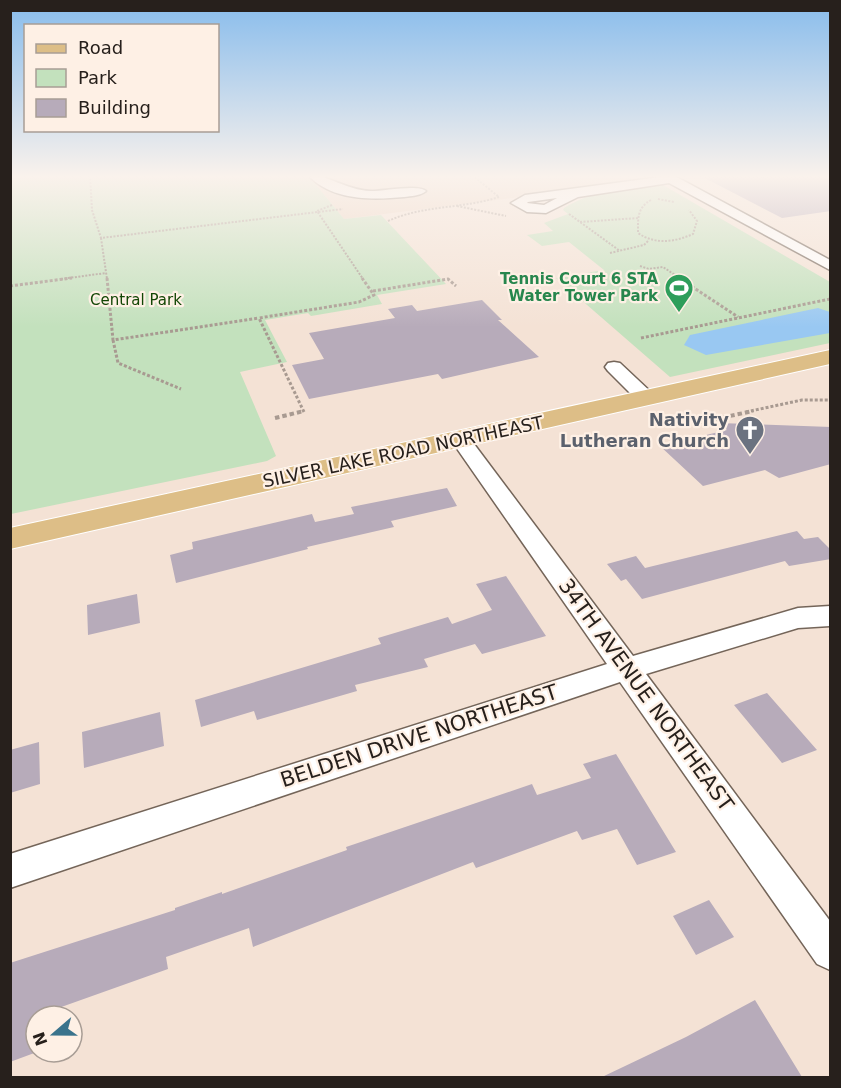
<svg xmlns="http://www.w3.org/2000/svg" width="841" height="1088" viewBox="0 0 841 1088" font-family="'DejaVu Sans',sans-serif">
<rect width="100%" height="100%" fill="#f4e2d5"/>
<!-- built -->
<path fill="#ecd4c2" d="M308 175H648L656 180 344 219Z"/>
<!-- green -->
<path fill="#c3e1bd" d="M11 175H308L344 219 381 215 446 284 377 295 382 304 311 316 308 313 265 320 287 362 240 372 276 456 267 461 11 514Z
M663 185 830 282V343L670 377 556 278 604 270 569 242 542 246 527 235 553 231 544 223 568 214 563 210 564 208C593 190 629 186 663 185Z"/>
<!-- water -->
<path fill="#99c8f2" d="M818 308 830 312V333L706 355 684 345 690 335Z"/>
<!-- building -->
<path fill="#b7abba" d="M699 175H820L831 180V211L782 218Z
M482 300 502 320H498L539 357 442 379 438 374 309 399 292 365 324 359 309 333 395 318 388 309 412 305 417 311Z
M719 423 831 427V464L779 478 765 470 703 486 660 446 727 430Z
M447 488 457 506 391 521 394 527 307 547 308 549 176 583 170 555 193 549 192 542 312 514 315 522 354 514 351 507Z
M797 531 804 539 818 537 831 550V559L789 566 785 561 642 599 626 579 621 581 607 564 636 556 645 568Z
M506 576 546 636 482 654 475 644 424 659 428 667 355 685 357 691 257 720 254 711 201 727 195 700 381 644 378 638 448 617 452 624 492 610 476 584Z
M137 594 140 623 88 635 87 605Z
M767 693 817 750 782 763 734 705Z
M160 712 164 746 84 768 82 732Z
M39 742 40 784 10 793V750Z
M616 754 676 852 637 865 617 829 582 840 577 831 476 868 473 862 253 947 249 928 166 957 168 969 36 1016 37 1052 10 1062V963L175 910V908L222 892V894L347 850 346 847 532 784 537 795 591 778 583 764Z
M709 900 734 937 696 955 673 916Z
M755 1000 802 1077H602L686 1037Z"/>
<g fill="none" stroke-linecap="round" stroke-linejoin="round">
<!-- minor casing -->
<g stroke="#746559" stroke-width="3">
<path id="minor" d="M308 175C330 175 345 190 371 191 383 191 419 184 426 191 420 196 411 196 404 197 372 200 332 201 308 175Z
M658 175H673L830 260V270L669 183 578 197 546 213 527 212 511 203 525 195 660 177ZM557 198 544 205 527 203 528 202Z
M614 362 620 363 653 394 656 398 653 402H639L608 371 605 367 608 363Z
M461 434 468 436 633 656 798 608 830 606V626L798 628 646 674 830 921V970L817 964 620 682 10 888V854L607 664 451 440 454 436Z"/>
</g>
<!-- major casing -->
<g stroke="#fff" stroke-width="2">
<path id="major" d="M830 350V364L10 549V528Z"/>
</g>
<!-- path-far2 -->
<path stroke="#a89a91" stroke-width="2" stroke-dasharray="2 1.5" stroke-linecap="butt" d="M90 175 92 210 101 238 343 209
M472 175 499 197
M658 199 674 202
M651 200C637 208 638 218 638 233 655 245 675 242 693 234L697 221 689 210
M332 205 317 211 363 279
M457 206 506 216
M569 214 620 251
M388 221C423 205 462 209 499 197
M580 222 638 218
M101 238 107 279
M610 253 644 245 649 240
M640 266 649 269 663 267 681 279
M61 279 106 273"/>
<!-- path-far1 -->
<path stroke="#a89a91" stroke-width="3" stroke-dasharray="3 2" stroke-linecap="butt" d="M107 278 113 340 259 318
M679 278 738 317
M10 286 72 278
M373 291 448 279 456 286
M641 338 830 299
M113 340 118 363 181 389
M304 412 259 318 359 302 374 295 362 278
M746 412 802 400H830"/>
<!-- path -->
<path stroke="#a89a91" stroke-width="4" stroke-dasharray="4.5 3" stroke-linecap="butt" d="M650 417 683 426 753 411
M275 418 304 411"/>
<!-- minor -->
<use href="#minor" fill="#fff" fill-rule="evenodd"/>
<!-- major -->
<use href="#major" fill="#ddbe87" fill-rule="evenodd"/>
</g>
<!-- sky -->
<linearGradient id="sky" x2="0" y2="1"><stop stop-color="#88bcec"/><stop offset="0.54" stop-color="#faf2ec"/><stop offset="1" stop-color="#faf2ec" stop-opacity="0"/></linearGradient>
<rect width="841" height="327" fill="url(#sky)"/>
<!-- icons -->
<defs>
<g id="stadium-pin" transform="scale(1.5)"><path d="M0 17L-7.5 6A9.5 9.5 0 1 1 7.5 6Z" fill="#2e9e5b" stroke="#fef0e5"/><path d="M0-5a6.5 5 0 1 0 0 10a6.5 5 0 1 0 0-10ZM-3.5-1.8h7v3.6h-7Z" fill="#fff"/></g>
<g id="church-pin" transform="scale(1.5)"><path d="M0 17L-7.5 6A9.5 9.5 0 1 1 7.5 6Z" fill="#6b7280" stroke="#fef0e5"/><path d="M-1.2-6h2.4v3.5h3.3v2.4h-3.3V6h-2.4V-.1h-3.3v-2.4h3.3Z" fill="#fff"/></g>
</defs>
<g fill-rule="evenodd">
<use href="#stadium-pin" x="679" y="288"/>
<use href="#church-pin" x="750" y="430"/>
</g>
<g text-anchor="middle" stroke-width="4.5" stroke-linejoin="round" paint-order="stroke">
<!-- far-leisure labels -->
<g font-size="15" font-weight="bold" fill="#27864d" stroke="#fef0e5" text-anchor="end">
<text x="658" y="284">Tennis Court 6 STA<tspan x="658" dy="17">Water Tower Park</tspan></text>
</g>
<!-- far-park labels -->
<g font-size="15" fill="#124604" stroke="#fef0e5">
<text x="136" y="305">Central Park</text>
</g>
<!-- worship labels -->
<g font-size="18" font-weight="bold" fill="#5b616d" stroke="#fef0e5" text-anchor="end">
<text x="729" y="426">Nativity<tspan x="729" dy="21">Lutheran Church</tspan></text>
</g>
<!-- street labels -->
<g font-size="18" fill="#27201c" stroke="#fef0e5">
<text transform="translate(403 452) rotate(-12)" y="6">SILVER LAKE ROAD NORTHEAST</text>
</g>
<!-- near-street labels -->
<g font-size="21" fill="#27201c" stroke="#fef0e5">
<text transform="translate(646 695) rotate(54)" y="7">34TH AVENUE NORTHEAST</text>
<text transform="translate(419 736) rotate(-18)" y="7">BELDEN DRIVE NORTHEAST</text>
</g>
</g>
<!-- border -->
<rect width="841" height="1088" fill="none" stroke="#27201c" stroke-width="24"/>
<!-- legend -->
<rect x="24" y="24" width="195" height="108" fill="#fef0e5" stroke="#a89d95" stroke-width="1.5"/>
<rect x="36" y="44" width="30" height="9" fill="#ddbe87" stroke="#a89d95" stroke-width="1.5"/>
<text x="78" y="54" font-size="18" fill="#27201c">Road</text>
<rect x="36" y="69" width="30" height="18" fill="#c3e1bd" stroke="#a89d95" stroke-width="1.5"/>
<text x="78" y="84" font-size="18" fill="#27201c">Park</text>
<rect x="36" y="99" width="30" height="18" fill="#b7abba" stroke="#a89d95" stroke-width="1.5"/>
<text x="78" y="114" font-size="18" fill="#27201c">Building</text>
<!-- north arrow -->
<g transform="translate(54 1034) rotate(250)"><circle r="28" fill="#fef0e5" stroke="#a89d95" stroke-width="1.5"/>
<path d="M0-4.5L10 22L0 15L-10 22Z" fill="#3a738c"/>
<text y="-9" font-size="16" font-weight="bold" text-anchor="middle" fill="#27201c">N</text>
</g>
</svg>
